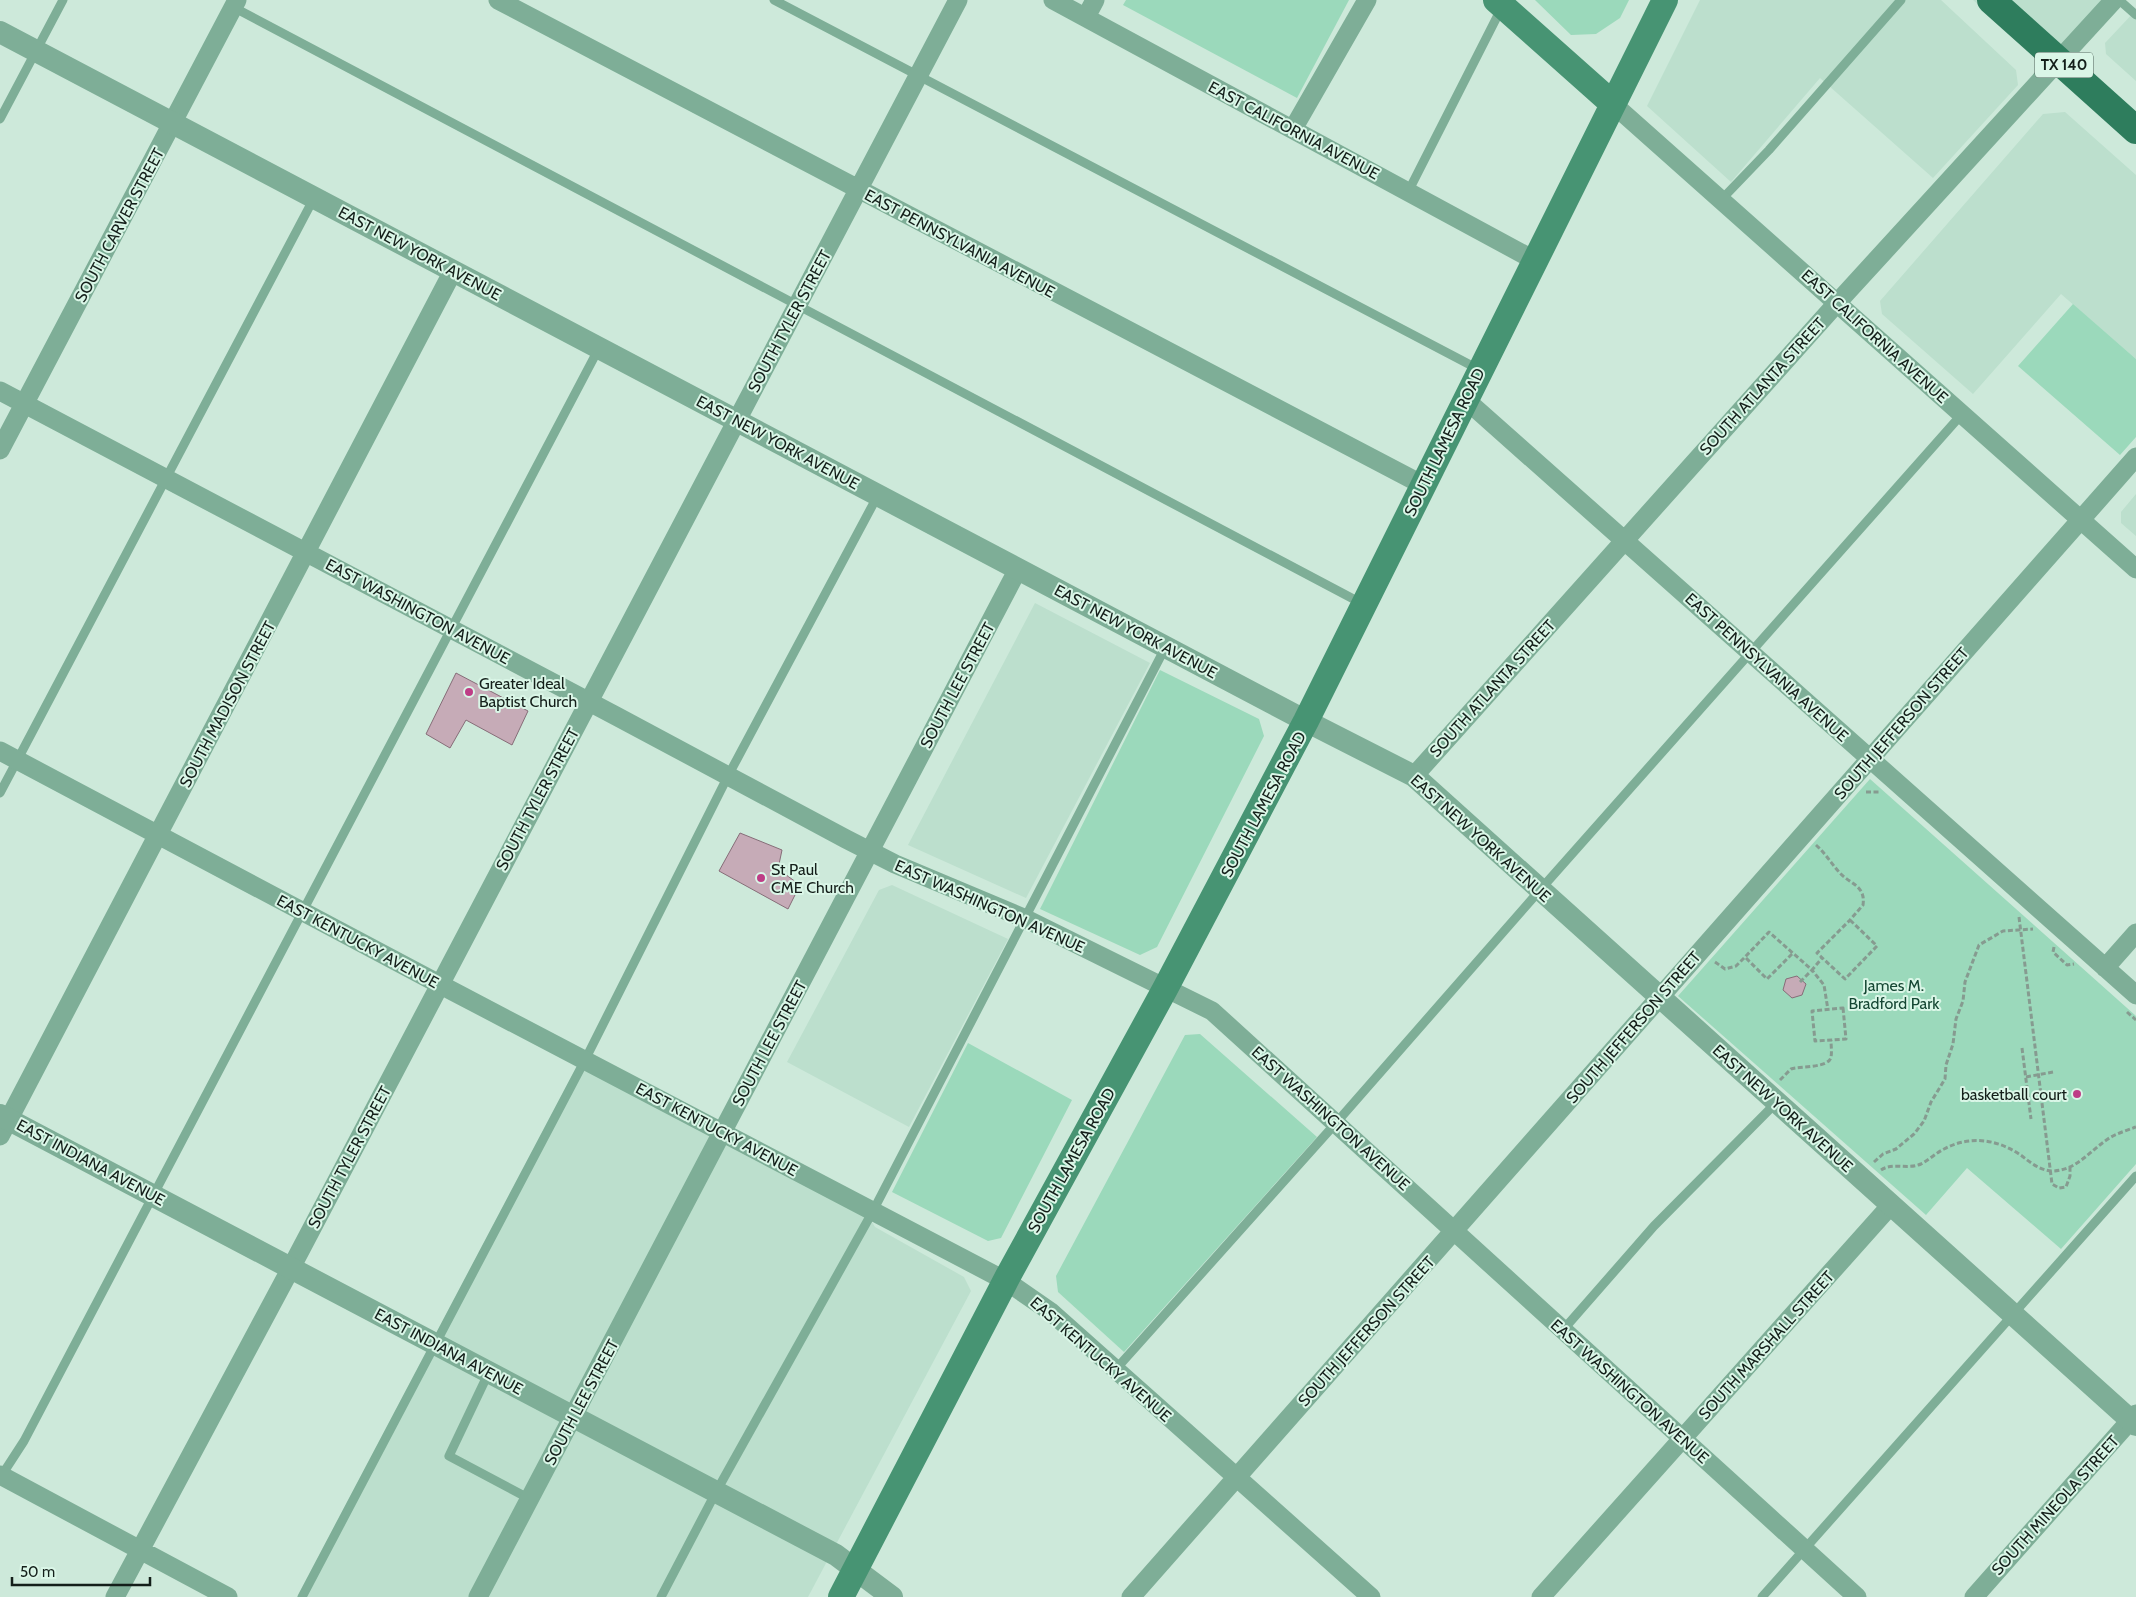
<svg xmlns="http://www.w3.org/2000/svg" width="2136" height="1597" viewBox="0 0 2136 1597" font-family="Cabin,sans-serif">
<rect width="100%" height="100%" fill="#cde9da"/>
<!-- built -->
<path fill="#bcdfcd" d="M1700 0H1941L2016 70 2018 85 1933 178 1820 78 1731 182 1647 106Z
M1973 0H2112L2051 69Z
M2136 10V81L2106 54 2105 43Z
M2065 112 2136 175V359L2061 294 1973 394 1882 314 1880 301 2043 114Z
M2136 494V536L2121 523V512Z
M1035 603 1150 663 1026 898 908 845Z
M892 885 1008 939 909 1127 787 1062 879 890Z
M581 1059 863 1207 875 1227 964 1277 971 1291 808 1597H297Z"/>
<!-- green -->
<path fill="#9bd9bb" d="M1126 0H1349L1297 98 1123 5Z
M1535 0H1629L1620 18 1596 34 1571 35Z
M2073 304 2136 359V437L2120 455 2018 366Z
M1160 670 1259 719 1264 736 1157 947 1140 955 1040 909Z
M1870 779 2136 1016V1164L2061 1249 1967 1168 1926 1215 1678 996Z
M1200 1034 1317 1137 1124 1352 1058 1292 1056 1276 1185 1035Z
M968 1043 1072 1100 1001 1238 988 1241 892 1192Z"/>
<!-- building -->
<path fill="#c6abb7" stroke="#866d78" d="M456 673 528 711 512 745 466 720 450 748 426 734Z
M740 833 782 850 778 869 800 885 788 909 719 871Z
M1797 976 1806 984 1802 995 1792 998 1783 990 1786 979Z"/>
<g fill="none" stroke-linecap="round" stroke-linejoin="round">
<!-- path -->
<path stroke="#869b90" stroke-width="3" stroke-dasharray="5 2.5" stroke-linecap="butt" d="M1866 792H1879
M1816 845C1825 853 1831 863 1839 872 1849 884 1866 885 1863 905L1850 920
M2019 917 2052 1184 2059 1188 2066 1187 2070 1176V1167
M1850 920 1877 946 1845 979 1817 953Z
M2054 947 2053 952 2067 965 2074 964
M1792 954 1767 979 1745 957 1769 932 1812 970 1822 958
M1715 962 1725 969 1736 966 1745 957
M1800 982 1812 970 1824 985 1828 1010
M1843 1008 1846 1039 1815 1041 1812 1011Z
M2127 1012 2136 1020
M2022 1048 2031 1119
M2026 1077 2053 1072
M1780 1080 1791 1069C1801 1066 1829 1068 1831 1057 1832 1052 1831 1046 1831 1040
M1874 1162 1883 1154 1896 1149 1914 1134 1924 1121 1931 1102 1945 1079 1946 1065 1953 1044 1956 1019 1963 1001 1965 982 1979 945 2003 931 2033 929
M1881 1170C1893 1162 1907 1170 1921 1164 1929 1160 1936 1153 1944 1149 1970 1135 1998 1139 2022 1156 2031 1163 2041 1171 2053 1171 2078 1170 2091 1149 2111 1137 2118 1133 2128 1130 2136 1127"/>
<!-- service -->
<path stroke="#7eae97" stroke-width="9" d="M774 0 1480 370
M2119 0 2136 15
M233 7 1361 603
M0 119 63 0
M1408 192 1501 9
M1721 200 1769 150 1901 0
M0 793 314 198
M1563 1330 1654 1226 1777 1102
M1116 1369 1336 1123 1540 890 1962 414
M489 1372 449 1456 530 1499
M0 1478 24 1441 599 348
M302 1597 585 1060 728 776 878 495
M661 1597 716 1492 873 1211 1165 648
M1762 1597 2136 1176"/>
<!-- minor -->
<path stroke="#7eae97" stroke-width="19" d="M498 0 1423 485
M1053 0 1534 260
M1086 17 1095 0
M1613 104 2136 569
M1293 129 1367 0
M0 391 616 716 846 839 895 864 1026 919 1212 1011 1857 1597
M1465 399 2136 995
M0 450 237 0
M0 751 439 984 1006 1281 1051 1312 1371 1597
M1414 776 1837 303 2114 0
M2105 968 2136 933
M0 1136 453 271
M0 1475 228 1597
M115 1597 291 1268 958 0
M478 1597 1018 569
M1131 1597 2136 457
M1541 1597 1891 1205
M1974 1597 2136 1414"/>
<!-- tertiary -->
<path stroke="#7eae97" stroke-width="22" d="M0 32 1306 721 1414 776 2136 1425
M0 1115 836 1555 892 1597"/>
<!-- secondary -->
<path stroke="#479473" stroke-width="26" d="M1496 0 1613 104
M841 1597 1008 1276 1165 989 1306 721 1665 0"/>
<!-- primary -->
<path stroke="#2e7d5d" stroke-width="28" d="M1991 0 2136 130"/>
</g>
<!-- markers -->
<g fill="#be3d86" stroke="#daf6e7" stroke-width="2">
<circle cx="469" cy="692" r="5"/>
<circle cx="761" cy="878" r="5"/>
<circle cx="2077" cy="1094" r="5"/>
</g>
<g text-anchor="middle" stroke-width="4" stroke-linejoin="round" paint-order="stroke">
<!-- shield labels -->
<rect fill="#daf6e7" stroke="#4f6058" stroke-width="1" x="2035" y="52.5" width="58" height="25" rx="4"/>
<g font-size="15" font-weight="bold" fill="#141f1a">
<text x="2064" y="70">TX 140</text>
</g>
<!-- street labels -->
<g font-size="16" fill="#141f1a" stroke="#daf6e7">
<text transform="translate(1294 130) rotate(28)" y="6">EAST CALIFORNIA AVENUE</text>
<text transform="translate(119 225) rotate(-62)" y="6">SOUTH CARVER STREET</text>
<text transform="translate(960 243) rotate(28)" y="6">EAST PENNSYLVANIA AVENUE</text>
<text transform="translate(420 253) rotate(28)" y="6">EAST NEW YORK AVENUE</text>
<text transform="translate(789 321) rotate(-62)" y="6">SOUTH TYLER STREET</text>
<text transform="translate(1875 336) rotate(42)" y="6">EAST CALIFORNIA AVENUE</text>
<text transform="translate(1762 386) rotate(-48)" y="6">SOUTH ATLANTA STREET</text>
<text transform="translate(778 442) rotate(28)" y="6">EAST NEW YORK AVENUE</text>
<text transform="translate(1444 442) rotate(-64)" y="6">SOUTH LAMESA ROAD</text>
<text transform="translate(418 611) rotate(28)" y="6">EAST WASHINGTON AVENUE</text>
<text transform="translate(1136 631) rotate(28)" y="6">EAST NEW YORK AVENUE</text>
<text transform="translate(1767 667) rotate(42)" y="6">EAST PENNSYLVANIA AVENUE</text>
<text transform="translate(957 685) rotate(-62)" y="6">SOUTH LEE STREET</text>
<text transform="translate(1492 688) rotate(-48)" y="6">SOUTH ATLANTA STREET</text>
<text transform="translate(227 704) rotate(-62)" y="6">SOUTH MADISON STREET</text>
<text transform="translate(1901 723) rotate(-49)" y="6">SOUTH JEFFERSON STREET</text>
<text transform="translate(537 799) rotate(-62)" y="6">SOUTH TYLER STREET</text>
<text transform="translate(1263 804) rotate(-62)" y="6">SOUTH LAMESA ROAD</text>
<text transform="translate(1481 838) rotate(42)" y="6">EAST NEW YORK AVENUE</text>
<text transform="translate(990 906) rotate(24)" y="6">EAST WASHINGTON AVENUE</text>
<text transform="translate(358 941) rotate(28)" y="6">EAST KENTUCKY AVENUE</text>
<text transform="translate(1633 1027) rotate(-49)" y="6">SOUTH JEFFERSON STREET</text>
<text transform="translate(769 1043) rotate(-62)" y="6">SOUTH LEE STREET</text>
<text transform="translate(1783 1108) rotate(42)" y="6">EAST NEW YORK AVENUE</text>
<text transform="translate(1331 1118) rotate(42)" y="6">EAST WASHINGTON AVENUE</text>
<text transform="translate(717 1129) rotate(28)" y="6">EAST KENTUCKY AVENUE</text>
<text transform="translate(349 1157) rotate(-62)" y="6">SOUTH TYLER STREET</text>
<text transform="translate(1071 1160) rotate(-61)" y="6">SOUTH LAMESA ROAD</text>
<text transform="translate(91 1162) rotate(28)" y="6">EAST INDIANA AVENUE</text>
<text transform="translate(1366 1331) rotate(-48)" y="6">SOUTH JEFFERSON STREET</text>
<text transform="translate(1766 1345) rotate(-48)" y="6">SOUTH MARSHALL STREET</text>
<text transform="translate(449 1351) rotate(28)" y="6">EAST INDIANA AVENUE</text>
<text transform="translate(1101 1359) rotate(41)" y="6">EAST KENTUCKY AVENUE</text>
<text transform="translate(1630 1391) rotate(42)" y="6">EAST WASHINGTON AVENUE</text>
<text transform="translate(581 1402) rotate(-62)" y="6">SOUTH LEE STREET</text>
<text transform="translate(2055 1505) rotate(-48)" y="6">SOUTH MINEOLA STREET</text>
</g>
<!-- poi labels -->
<g font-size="16" fill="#141f1a" stroke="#daf6e7" text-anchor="start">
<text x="479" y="689">Greater Ideal<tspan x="479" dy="18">Baptist Church</tspan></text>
<text x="771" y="875">St Paul<tspan x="771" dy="18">CME Church</tspan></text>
<text x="2067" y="1100" text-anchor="end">basketball court</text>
</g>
<!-- park labels -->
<g font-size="16" fill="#154733" stroke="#daf6e7">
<text x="1894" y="991">James M.<tspan x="1894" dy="18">Bradford Park</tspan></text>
</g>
</g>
<!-- scale -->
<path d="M12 1577v8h138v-8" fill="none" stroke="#141f1a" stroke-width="2.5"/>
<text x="20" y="1577" font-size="15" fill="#141f1a" stroke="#daf6e7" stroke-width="4" paint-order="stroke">50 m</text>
</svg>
